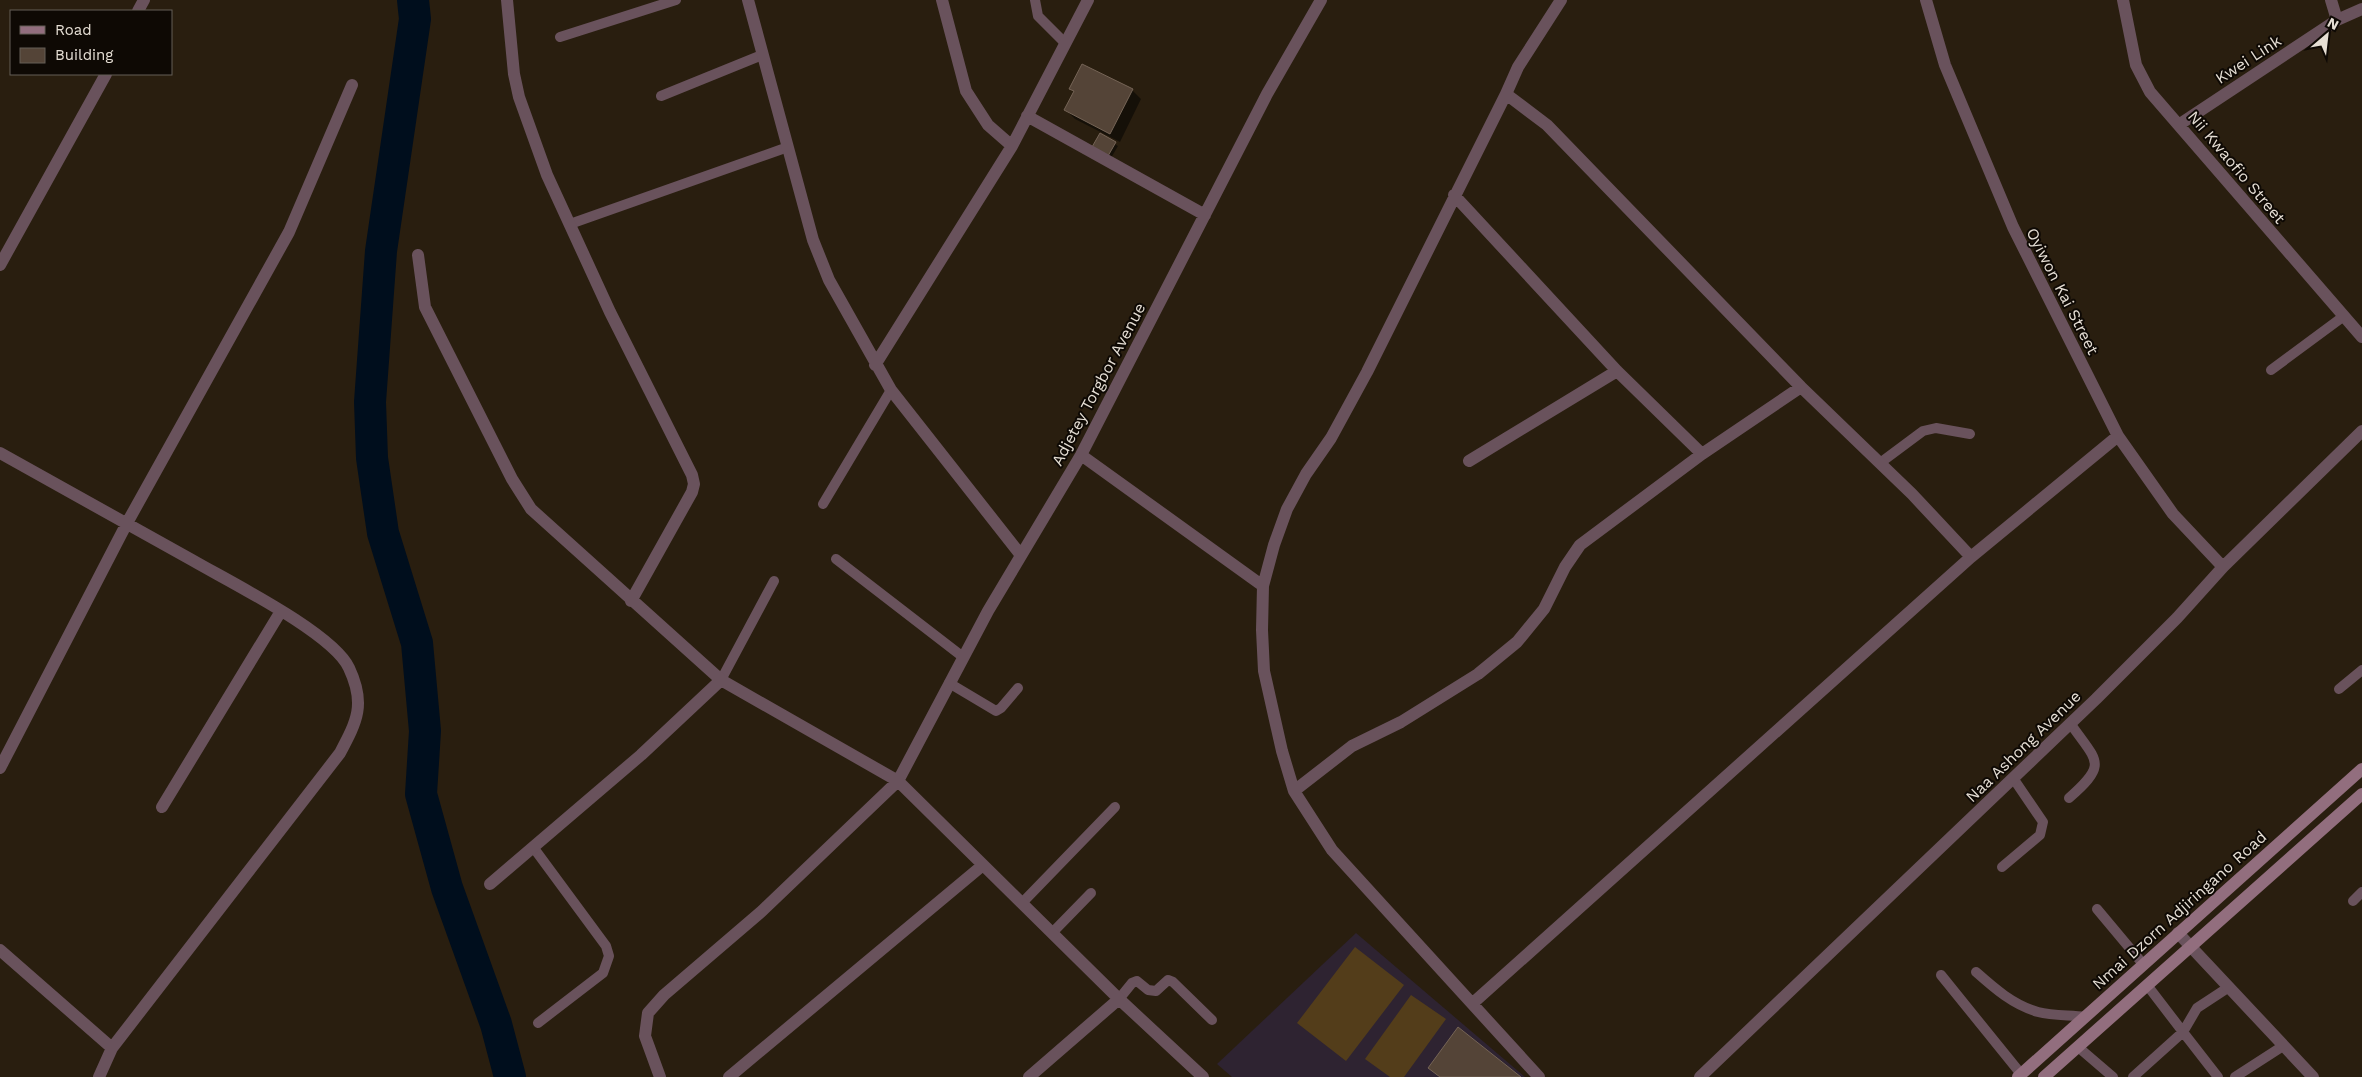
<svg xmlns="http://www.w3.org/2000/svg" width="2362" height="1077" viewBox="0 0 2362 1077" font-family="'Work Sans',sans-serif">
<rect width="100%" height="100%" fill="#291e0f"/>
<!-- education -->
<path fill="#2e2331" d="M1356 933 1525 1077H1232L1217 1064Z"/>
<!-- pitch -->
<path fill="#533d1a" d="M1355 947 1404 985 1346 1061 1297 1023Z
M1411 995 1446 1019 1404 1077H1390L1365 1059Z"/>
<!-- shadow -->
<path fill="#0007" d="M1071 88 1132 90 1141 99 1120 142 1075 119 1066 110 1075 92Z
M1100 135 1118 146 1111 158 1096 149Z"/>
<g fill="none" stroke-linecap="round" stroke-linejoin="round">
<!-- river -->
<path stroke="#000e1d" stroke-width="32" d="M413 0 415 19 381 251 370 402 372 458 383 533 417 643 425 731 421 794 447 888 496 1024 510 1077"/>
</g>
<!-- building -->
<path fill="#544437" stroke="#756456" d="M1082 64 1133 89 1110 134 1064 110 1074 91 1069 89Z
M1100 133 1116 142 1108 156 1092 147Z
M1458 1027 1521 1077H1440L1428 1068Z"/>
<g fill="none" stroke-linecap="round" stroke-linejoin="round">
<!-- service -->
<path stroke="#69525c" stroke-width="10" d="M1035 0 1038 16 1065 43
M560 37 676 0
M661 96 762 55
M570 224 788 147
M2271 370 2344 316
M1880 463 1923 431 1936 428 1970 434
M823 504 891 390
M836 559 963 657
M721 680 774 581
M949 683 996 711 1001 708 1018 688
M2339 689 2362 670
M2069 798C2109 763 2097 762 2070 723
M533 847 606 946 609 956 603 973 538 1023
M2002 867 2040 835 2043 822 2013 778
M2353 901 2362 892
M1022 903 1115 807
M2097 909 2143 964
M1052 933 1091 893
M1976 972C1994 988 2013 1005 2038 1012 2053 1016 2070 1015 2085 1017
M1941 975 2021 1074
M1119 999 1132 983 1137 981 1148 990 1156 991 1168 980 1173 982 1212 1020
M2078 1047 2113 1077
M2133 1077 2183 1032 2147 985
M2218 1077 2183 1032 2197 1008 2229 987
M2235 1077 2283 1046"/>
<!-- minor -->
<path stroke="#69525c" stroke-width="12" d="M507 0 514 74 519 97 547 175 610 312 692 475 694 484 692 492 631 601
M748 0 813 240 829 280 891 390 1020 554
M942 0 966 91 988 125 1012 146
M1926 0 1945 65 2013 227 2118 436 2173 514 2223 567
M2123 0 2136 65 2150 92 2362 337
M2331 0 2337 20
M138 11 144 0
M1506 94 1518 67 1561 0
M1027 116 1205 215
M2180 124 2337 20 2362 9
M1454 195 1617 371 1702 454
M418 255 425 307 512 479 531 509 721 680 898 781 1119 999 1203 1077
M0 265 106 74
M875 365 1012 146 1088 0
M0 453C64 488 128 524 192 560 228 581 333 633 349 668 366 704 357 721 340 753L112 1048 99 1077
M1081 455 1263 586
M1469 461 1617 371
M0 768 127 523 289 232 352 85
M1294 791 1352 746 1401 722 1478 674 1517 642 1544 609 1565 567 1580 545 1702 454 1801 387
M162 807 281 611
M490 884 641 755 721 680
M2178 933 2313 1077
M0 950 112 1048
M1473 1003 1971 557 2118 436
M660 1077 645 1036 648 1013 664 995 762 911 898 781 988 611 1081 455 1267 94 1321 0
M729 1077 983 865
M1029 1077 1119 999
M1539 1077 1332 850 1294 791 1282 751 1264 671 1262 630 1263 586 1274 545 1287 509 1306 474 1331 438 1367 372 1506 94 1547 125 1801 387 1912 494 1971 557
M1700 1077 2096 699 2177 618 2223 567 2362 431"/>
<!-- secondary -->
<path stroke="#926e7e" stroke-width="12" d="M2018 1077 2362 769
M2044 1077 2362 794"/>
</g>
<g text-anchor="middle" stroke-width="4" stroke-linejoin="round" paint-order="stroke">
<!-- street labels -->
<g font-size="16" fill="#e5ded4" stroke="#0e0904">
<text transform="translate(2248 59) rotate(-33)" y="6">Kwei Link</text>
<text transform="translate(2237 167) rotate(50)" y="6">Nii Kwaofio Street</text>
<text transform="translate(2063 291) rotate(63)" y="6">Oyiwon Kai Street</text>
<text transform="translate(1098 384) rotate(-62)" y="6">Adjetey Torgbor Avenue</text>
<text transform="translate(2023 746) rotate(-44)" y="6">Naa Ashong Avenue</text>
<text transform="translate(2179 910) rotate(-42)" y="6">Nmai Dzorn Adjiringano Road</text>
</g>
</g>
<!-- legend -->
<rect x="10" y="10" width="162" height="65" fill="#0e0904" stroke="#645e57"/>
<rect x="20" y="26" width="25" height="8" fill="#926e7e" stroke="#645e57"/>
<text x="55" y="35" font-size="15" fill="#e5ded4">Road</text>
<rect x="20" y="48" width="25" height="15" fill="#544437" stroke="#645e57"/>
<text x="55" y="60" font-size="15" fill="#e5ded4">Building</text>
<!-- north arrow -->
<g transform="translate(2327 35) rotate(28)" stroke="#0e0904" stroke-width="4" paint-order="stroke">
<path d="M0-4L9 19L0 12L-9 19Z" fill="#e5ded4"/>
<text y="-8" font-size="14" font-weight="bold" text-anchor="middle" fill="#e5ded4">N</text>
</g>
</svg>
